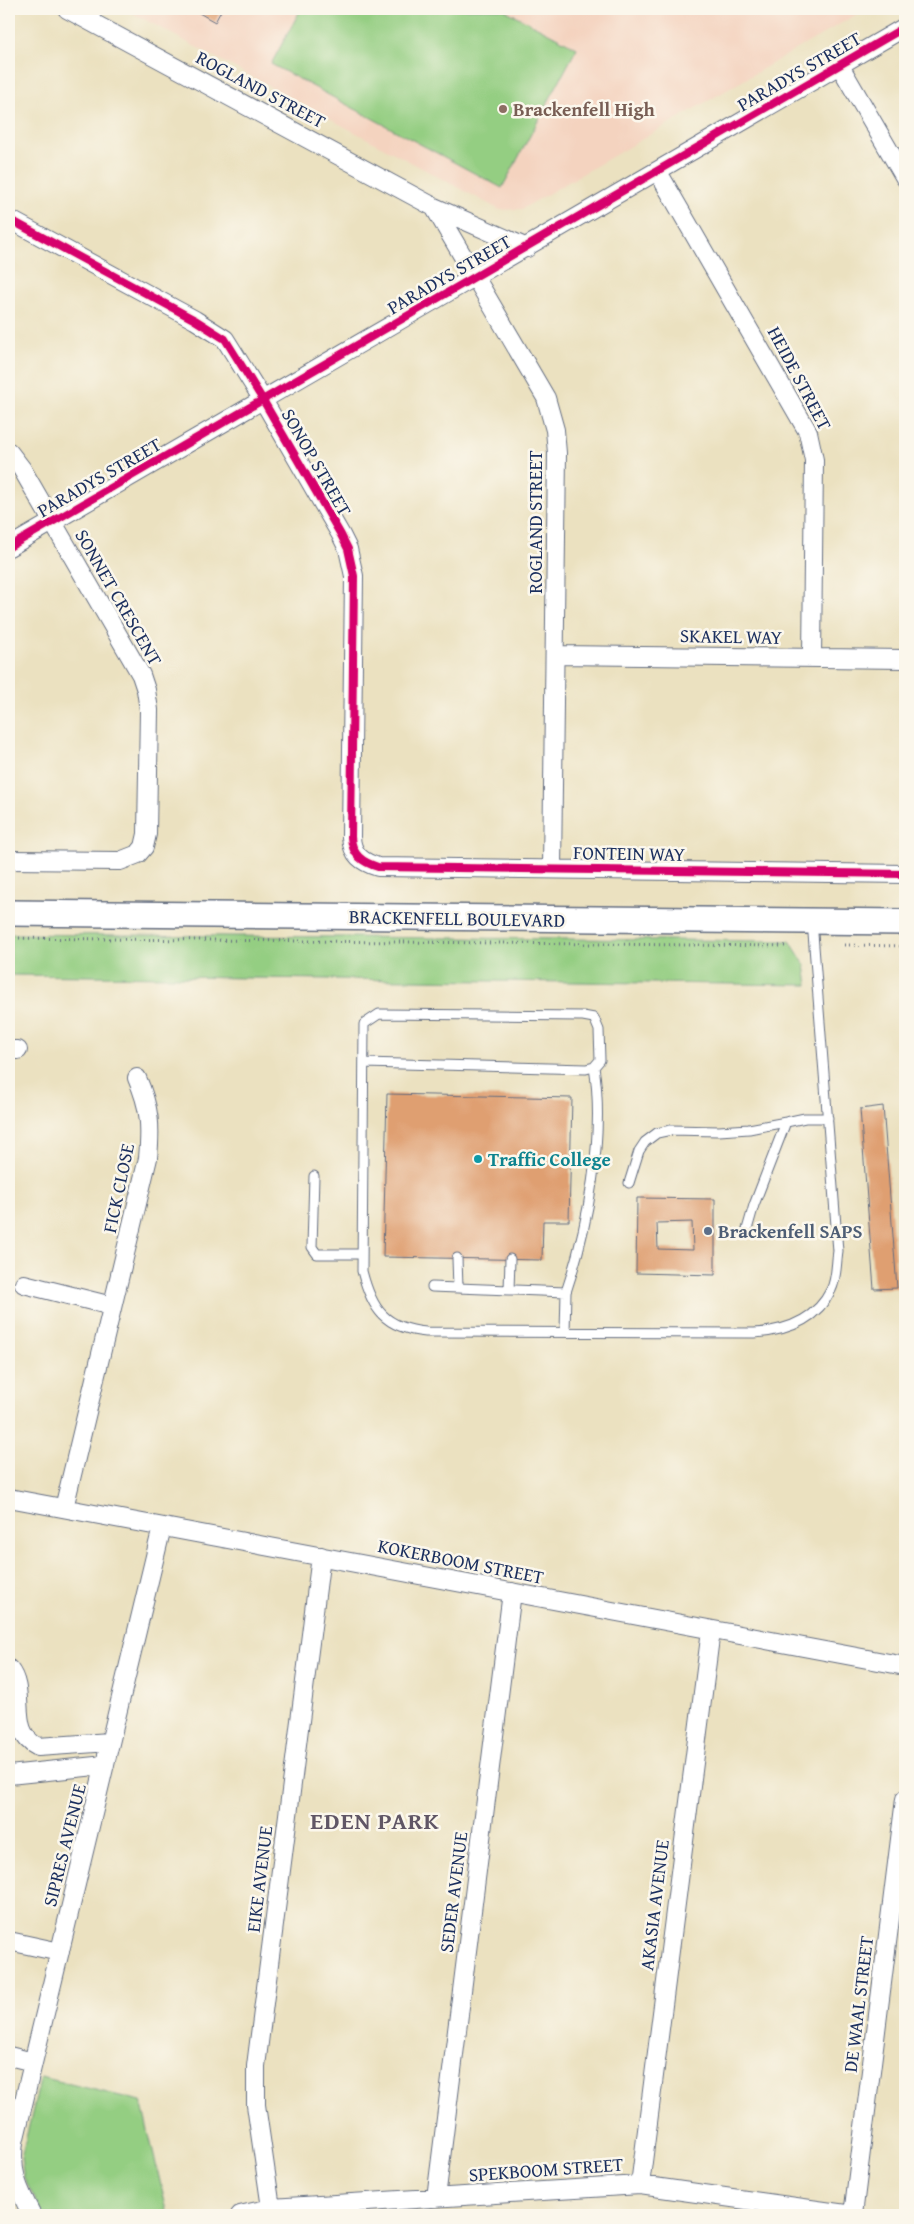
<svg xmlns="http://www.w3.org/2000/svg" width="914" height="2224" viewBox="0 0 914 2224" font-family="'Gentium Book Plus',serif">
<rect width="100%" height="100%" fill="#fbf7ec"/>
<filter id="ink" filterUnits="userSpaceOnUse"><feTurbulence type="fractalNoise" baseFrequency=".02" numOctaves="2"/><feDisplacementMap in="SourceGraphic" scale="10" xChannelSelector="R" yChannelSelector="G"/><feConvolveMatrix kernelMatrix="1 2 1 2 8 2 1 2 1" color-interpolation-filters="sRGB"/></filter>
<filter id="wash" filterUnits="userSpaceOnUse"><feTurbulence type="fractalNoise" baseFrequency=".0096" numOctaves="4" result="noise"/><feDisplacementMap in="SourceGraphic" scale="20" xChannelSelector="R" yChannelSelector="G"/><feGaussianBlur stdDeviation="1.12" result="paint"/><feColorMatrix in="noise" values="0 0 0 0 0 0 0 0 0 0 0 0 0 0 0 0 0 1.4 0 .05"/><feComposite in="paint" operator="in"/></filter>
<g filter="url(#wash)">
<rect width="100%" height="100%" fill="#ebe1c0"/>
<!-- built -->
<path fill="#f4d3bf" d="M125 9H866L522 209 500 210Z"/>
<!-- green -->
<path fill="#94ce82" stroke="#587e70" d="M301 9H503L577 48 502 188 271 64Z
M9 934 790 941 805 965 808 985 9 975Z
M41 2077 141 2101 168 2215H44L24 2179 21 2158Z"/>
<g id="blocks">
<!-- building -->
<path fill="#df9f71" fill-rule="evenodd" d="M192 9H222L215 22Z
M387 1094 572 1098 569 1221H543L542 1260 383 1257Z
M883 1106 897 1288 874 1289 860 1109Z
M637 1198 715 1199V1275L636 1273ZM692 1222 693 1250 658 1249 657 1223Z"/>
</g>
</g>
<g filter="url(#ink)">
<use href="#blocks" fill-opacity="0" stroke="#646d80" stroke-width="1"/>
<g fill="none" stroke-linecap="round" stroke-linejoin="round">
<!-- lane casing -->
<g stroke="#646d80" stroke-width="11">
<path id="lane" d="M91 22 98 9
M364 1063 586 1069 594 1067 600 1060 599 1030 594 1018 583 1016 379 1014 364 1024 362 1271C372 1310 385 1328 426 1332L754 1333C786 1331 816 1321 831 1290 837 1279 836 1263 838 1251L812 921
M314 1176 312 1247 317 1254H362
M629 1183 639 1151 645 1142 657 1133 671 1130 719 1131 749 1129 786 1122
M746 1233 754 1205 786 1122 805 1118H828
M457 1258 458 1288
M432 1287 566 1292 565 1332
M509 1290 510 1259
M566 1292C588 1226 605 1136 594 1067"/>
</g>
<!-- street casing -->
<g stroke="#646d80" stroke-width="20">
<path id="street" d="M67 9 434 207 527 248
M840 66 905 178
M658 172 808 432 814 460 812 658
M434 207 546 398 555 430 557 453 552 869
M9 219 195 320 225 339 263 400 341 535 348 549 354 576 351 837C352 855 362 862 378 867L905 874
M9 452 22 469 141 675 146 690 149 710 147 834 144 847 138 854 120 861 9 860
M9 547 905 27
M556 655 905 659
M9 1050H18
M24 1284 112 1306
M9 1498 905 1666
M64 1508 148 1158C151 1126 150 1108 137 1078
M9 1669C28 1692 6 1731 38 1747L110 1742
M9 1775 105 1765
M9 1941 60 1952
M9 2056 33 2062
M640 2185 711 1630
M436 2198 512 1592
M271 2208 256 2105V2066L321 1556
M32 2215C18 2189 10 2172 14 2142L162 1527
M240 2215 271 2208 640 2185 853 2215
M853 2215 905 1799"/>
</g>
<!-- secondary casing -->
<g stroke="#646d80" stroke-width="28">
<path id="secondary" d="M9 913 905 922"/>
</g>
<!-- path -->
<path stroke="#646d80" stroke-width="3" stroke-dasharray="1 4" stroke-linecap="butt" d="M9 938 789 946
M844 945 905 946"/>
<!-- lane -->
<use href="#lane" stroke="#fff" stroke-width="9"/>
<!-- street -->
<use href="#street" stroke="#fff" stroke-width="18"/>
<!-- secondary -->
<use href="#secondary" stroke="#fff" stroke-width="25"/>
<!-- cycleway casing -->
<g stroke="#fbf7ec" stroke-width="11">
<path id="cycleway" d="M9 219 195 320 225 339 263 400 341 535 348 549 354 576 351 837C352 855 362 862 378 867L905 874
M9 547 905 27"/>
</g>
<!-- cycleway -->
<use href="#cycleway" stroke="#d6006c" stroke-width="8"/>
</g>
</g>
<!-- markers -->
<circle fill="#8d6e63" stroke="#fbf7ec" stroke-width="2" cx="503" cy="109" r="5"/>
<circle fill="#0f9aa8" stroke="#fbf7ec" stroke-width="2" cx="478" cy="1159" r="5"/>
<circle fill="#5c6f8a" stroke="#fbf7ec" stroke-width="2" cx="708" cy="1231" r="5"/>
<g text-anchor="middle" stroke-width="5" stroke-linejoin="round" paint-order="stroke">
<!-- street labels -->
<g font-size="19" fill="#1b2f5e" stroke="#fbf7ec">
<text transform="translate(799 71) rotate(-30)" y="7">PARADYS STREET</text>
<text transform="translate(261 89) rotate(28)" y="7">ROGLAND STREET</text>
<text transform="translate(449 274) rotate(-30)" y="7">PARADYS STREET</text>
<text transform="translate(800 378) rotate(62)" y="7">HEIDE STREET</text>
<text transform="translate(317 462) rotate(60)" y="7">SONOP STREET</text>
<text transform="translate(99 477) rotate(-30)" y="7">PARADYS STREET</text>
<text transform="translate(535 522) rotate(-90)" y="7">ROGLAND STREET</text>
<text transform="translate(119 597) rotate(60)" y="7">SONNET CRESCENT</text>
<text transform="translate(731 636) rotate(1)" y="7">SKAKEL WAY</text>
<text transform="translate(629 853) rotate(1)" y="7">FONTEIN WAY</text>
<text transform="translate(457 918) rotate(1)" y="7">BRACKENFELL BOULEVARD</text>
<text transform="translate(118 1188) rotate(-78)" y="7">FICK CLOSE</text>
<text transform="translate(461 1561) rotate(11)" y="7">KOKERBOOM STREET</text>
<text transform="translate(64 1845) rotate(-76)" y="7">SIPRES AVENUE</text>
<text transform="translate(259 1879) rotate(-83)" y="7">EIKE AVENUE</text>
<text transform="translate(453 1892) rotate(-83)" y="7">SEDER AVENUE</text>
<text transform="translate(654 1905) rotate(-83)" y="7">AKASIA AVENUE</text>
<text transform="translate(858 2004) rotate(-83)" y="7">DE WAAL STREET</text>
<text transform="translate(546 2169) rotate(-4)" y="7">SPEKBOOM STREET</text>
</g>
<!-- education labels -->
<g font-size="19" font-weight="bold" fill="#785e54" stroke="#fbf7ec" text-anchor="start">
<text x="513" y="116">Brackenfell High</text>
</g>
<!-- culture labels -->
<g font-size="19" font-weight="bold" fill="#0d838f" stroke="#fbf7ec" text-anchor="start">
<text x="488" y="1166">Traffic College</text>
</g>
<!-- service labels -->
<g font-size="19" font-weight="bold" fill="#4e5e75" stroke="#fbf7ec" text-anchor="start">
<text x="718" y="1238">Brackenfell SAPS</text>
</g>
<!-- district labels -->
<g font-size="24" font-weight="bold" letter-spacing="1" fill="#605665" stroke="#fbf7ec">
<text x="375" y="1829">EDEN PARK</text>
</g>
</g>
<!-- margin -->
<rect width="914" height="2224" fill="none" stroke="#fbf7ec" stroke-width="30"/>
</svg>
